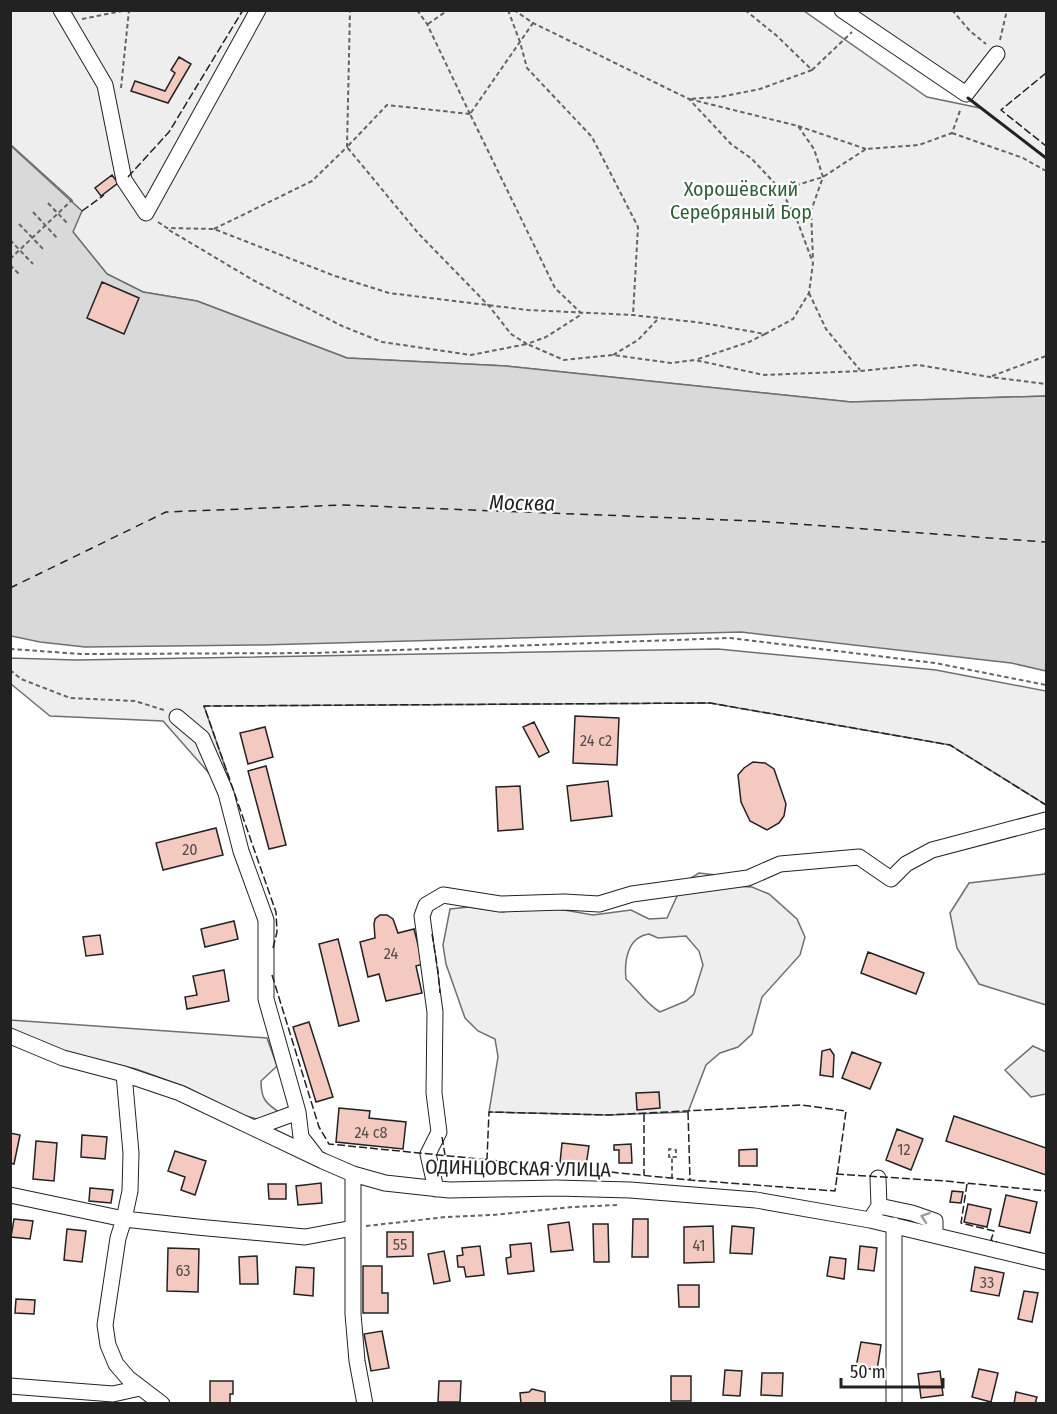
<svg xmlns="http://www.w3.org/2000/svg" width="1057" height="1414" viewBox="0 0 1057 1414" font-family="'Fira Sans Condensed',sans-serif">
<rect width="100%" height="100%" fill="#fff"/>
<!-- green -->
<path fill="#eee" stroke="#6f6f6f" stroke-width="1.5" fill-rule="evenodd" d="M11 11H804L927 97 980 108 853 11H1046V396L851 402 506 366 347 358 197 301 143 292 107 274 73 232 72 200 11 145Z
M718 649 936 670 1046 691V805L950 745 710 703 204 706 229 778 215 780 163 721 50 716 11 684 10 658 76 660Z
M1046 870V1005L979 984 957 948 950 913 969 883 1045 874Z
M699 873 716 875 733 886 752 887 769 894 797 919 805 937 800 955 762 997 752 1034 738 1047 720 1053 706 1065 688 1112 608 1115 489 1112 498 1057 495 1039 478 1031 465 1018 446 964 443 945 450 909 469 907 503 912 535 905 593 915 631 910 649 919 667 918 683 883ZM649 934 658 938 686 936 699 951 703 965 694 994 686 1001 660 1012C647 1005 637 989 626 979 624 960 628 937 649 934Z
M10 1020 267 1038 277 1066 261 1081C261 1098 265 1103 279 1112L264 1121 239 1114 186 1087 136 1069 61 1051 11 1030Z
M1033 1046 1046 1052V1094L1031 1097 1005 1070Z"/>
<!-- water -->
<path fill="#d9d9d9" stroke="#6f6f6f" stroke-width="1.5" d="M10 145 82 211 73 232 107 274 143 292 197 301 347 358 506 366 851 402 1046 396V671L1011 663 741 632 261 645 85 647 40 642 11 636Z"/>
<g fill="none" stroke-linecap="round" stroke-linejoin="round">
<!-- ferry -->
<path stroke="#222" stroke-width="1.5" stroke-dasharray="8 6" stroke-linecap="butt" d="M10 588 166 512 343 505 755 521 1046 542"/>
</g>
<!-- building -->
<path fill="#f3c9c0" stroke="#222" stroke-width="1.5" d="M179 57 191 64 168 103 131 91 135 81 165 91 175 73 171 70Z
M112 175 118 183 101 196 95 188Z
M102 282 139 298 124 334 87 318Z
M575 716 619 718 617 765 573 763Z
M534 722 549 752 539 757 523 727Z
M265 727 273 757 248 764 240 733Z
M753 762 765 763 774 769 786 804 784 816 779 823 767 830 750 821 741 802 738 775 744 768Z
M266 766 286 845 269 849 248 771Z
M608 781 612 816 571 821 567 786Z
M520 786 523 829 498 831 496 787Z
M216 828 223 855 163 870 156 843Z
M380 915H387L393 919 398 933 414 929 423 964 416 966 422 993 386 1001 379 974 368 977 360 942 375 938 374 924 375 919Z
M234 921 238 939 205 947 201 929Z
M100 935 103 954 86 956 83 937Z
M338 939 359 1021 339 1026 319 944Z
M868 952 924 973 916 994 861 973Z
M224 970 229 1001 187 1009 185 997 197 995 193 976Z
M309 1022 333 1097 316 1102 293 1027Z
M830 1049 834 1055 833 1077 820 1075 822 1051Z
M852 1052 881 1063 870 1089 842 1078Z
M659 1092 660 1108 637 1110 636 1093Z
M339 1108 370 1111 369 1118 406 1122 403 1149 336 1142Z
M954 1116 1046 1148V1175L946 1141Z
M897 1129 923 1139 911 1170 886 1160Z
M10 1133 20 1135 14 1164 10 1163Z
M82 1135 107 1137 105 1159 81 1157Z
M36 1141 57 1143 54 1181 33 1179Z
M562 1143 589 1146 586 1166 560 1163Z
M631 1144 632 1163H619V1150H614V1145Z
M757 1149V1166H739V1150Z
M175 1151 206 1161 195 1195 181 1190 185 1177 168 1171Z
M321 1183 322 1203 298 1205 296 1186Z
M268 1184H286V1199H269Z
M90 1188 113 1190 111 1203 89 1201Z
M952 1191 963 1192 961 1203 950 1202Z
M1006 1195 1037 1202 1030 1233 999 1226Z
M968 1204 991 1209 987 1227 964 1222Z
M14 1219 33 1221 30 1239 11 1237Z
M633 1219H648V1257H632Z
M569 1222 573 1250 551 1252 548 1225Z
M593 1224H608L609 1262H594Z
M713 1226 714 1262 684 1263V1227Z
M732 1226 754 1228 752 1254 730 1253Z
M67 1229 86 1231 82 1262 64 1260Z
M387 1232H413V1256L387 1257Z
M531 1243 534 1271 508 1274 506 1258 511 1257 510 1245Z
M480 1246 484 1275 466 1277 464 1267H458L457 1256 463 1255 462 1248Z
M860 1246 877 1248 874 1271 858 1269Z
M168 1248 199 1249 198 1292 167 1291Z
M444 1251 450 1281 434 1284 428 1254Z
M257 1256 258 1284H240L239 1257Z
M830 1257 846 1259 844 1279 827 1276Z
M363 1266H382V1293H388V1313H363Z
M296 1267 314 1268 313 1296 294 1294Z
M975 1267 1004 1273 999 1296 971 1291Z
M678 1285H699V1307H679Z
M1024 1291 1038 1293 1032 1322 1018 1319Z
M16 1299 35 1300 34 1314 15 1313Z
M382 1331 389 1368 371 1371 364 1334Z
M861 1342 881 1345 877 1370 856 1367Z
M979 1369 998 1373 991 1402 972 1397Z
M725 1370 742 1371 740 1396 723 1395Z
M940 1371 943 1395 921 1398 918 1374Z
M762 1373H783L782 1396 761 1395Z
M671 1376H691V1401H671Z
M210 1381H233V1394H230V1404H210Z
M439 1381H461L460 1402H438Z
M532 1389 545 1392V1404H521L520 1393 529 1392Z
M1016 1392 1037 1397 1035 1404H1014Z"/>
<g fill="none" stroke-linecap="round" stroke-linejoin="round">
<!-- minor casing -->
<g stroke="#222" stroke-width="17">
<path id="minor" d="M61 10 105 85 124 180 146 213 258 10
M842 10 966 94 997 54
M177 717 202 738 226 793 241 851 266 920V999L298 1112 301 1137 315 1155
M10 1036 63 1058 124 1074 180 1093 323 1161 353 1174 385 1183 449 1190 556 1188 630 1190 756 1200 870 1220 1046 1262
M124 1074 131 1153 130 1191 124 1219 118 1238 105 1325 108 1345 116 1364 128 1378 162 1404
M254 1128 298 1112
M353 1174V1314L357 1361 365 1404
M878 1178 879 1206
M436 1189 428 1154 439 1132 434 1093 435 1012 422 916 426 905 443 895 500 904 564 902 599 904 632 894 748 878 780 864 859 857 891 879 906 864 932 850 1046 820
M10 1195 124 1219 197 1227 305 1237 353 1228
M870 1220 879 1206 912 1213 935 1221V1234
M10 1386 113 1394 140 1388
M894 1404V1225"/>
</g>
<!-- path -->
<path stroke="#646464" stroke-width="2" stroke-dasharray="4.5 3" stroke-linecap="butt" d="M417 10 427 24 470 114
M508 10 520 42 527 68 592 137 638 227 633 315
M745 10 777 36 812 70 852 32
M952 10 970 31 986 44
M82 19 127 10
M428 24 448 10
M1000 40 1007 10
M812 70 760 89 720 97 689 99 798 126 814 149 823 177 811 211 813 259
M121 88 129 10
M470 114 387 105 347 147 418 233 489 306 511 334 527 344 546 337 582 314 555 288 470 114 533 23
M798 126 866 149
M952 133 1023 158 1046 171
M781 190 823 177 866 149 919 145 952 133 961 108
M48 203 67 223
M33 212 58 239
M158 222 167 228 214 229 335 276 389 293 528 310 633 315 703 323 765 334 793 319 809 293 813 263 797 220 781 190 752 159 731 144 689 99 533 23 514 10
M19 224 45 251
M214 229 312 181 347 147 350 10
M169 230 253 280 342 326 382 342 471 355 527 344 564 360 613 355 671 363 695 360 764 375 861 371 918 365 990 377 1046 384
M10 240 33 264
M10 259 72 200
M10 265 20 275
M809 293 826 329 860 370
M613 355 638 340 657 320
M698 359 749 342 765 334
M992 376 1046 356
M10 649 82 654 314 653 730 638 935 663 1046 685
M10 670 21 679 70 698 135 701 164 710
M672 1178V1157H669V1149L676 1150V1157H672
M366 1226 446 1217 492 1215 573 1207 617 1205"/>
<!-- minor -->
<use href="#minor" stroke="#fff" stroke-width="15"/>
<!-- fence -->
<path stroke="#222" stroke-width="1.5" stroke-dasharray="8 3" stroke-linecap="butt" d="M1046 73 1001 110 1046 146
M128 177 169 132 243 10
M82 211 104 195
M432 934 438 971 440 993
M273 948 277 932 276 912 204 706 710 703 950 745 1046 805
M272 975 319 1127 329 1144 690 1180 835 1191 846 1111 802 1105 608 1115 489 1112 487 1159
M688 1112 690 1180
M644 1114V1175
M442 1137 445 1155
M836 1174 945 1181 1046 1191
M967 1184 961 1223 994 1231 991 1240 997 1242"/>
<!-- wall -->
<path stroke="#222" stroke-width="3" d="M968 98 1046 158"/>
</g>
<!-- one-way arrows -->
<defs><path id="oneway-chevron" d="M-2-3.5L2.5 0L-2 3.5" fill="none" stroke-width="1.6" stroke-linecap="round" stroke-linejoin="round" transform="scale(1.5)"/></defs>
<use stroke="#9c9c9c" href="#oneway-chevron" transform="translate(925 1217) rotate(-161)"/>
<g text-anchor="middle" stroke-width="4.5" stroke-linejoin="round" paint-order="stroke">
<!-- number labels -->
<g font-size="16" fill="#564c4a">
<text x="596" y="746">24 с2</text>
<text x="190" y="855">20</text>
<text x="391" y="959">24</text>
<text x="371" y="1138">24 с8</text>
<text x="904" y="1155">12</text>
<text x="400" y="1250">55</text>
<text x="699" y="1251">41</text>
<text x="183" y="1276">63</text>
<text x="987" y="1288">33</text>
</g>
<!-- park labels -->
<g font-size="20" fill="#2f5e38" stroke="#fff">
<text x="741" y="196">Хорошёвский<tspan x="741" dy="23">Серебряный Бор</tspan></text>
</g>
<!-- street labels -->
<g font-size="20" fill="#222" stroke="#fff">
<text transform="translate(518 1168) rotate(1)" y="7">ОДИНЦОВСКАЯ УЛИЦА</text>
</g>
<!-- water labels -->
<g font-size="21" font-style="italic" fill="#222" stroke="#fff">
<text transform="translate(522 503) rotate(1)" y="7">Москва</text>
</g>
</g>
<!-- border -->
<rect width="1057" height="1414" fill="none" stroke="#222222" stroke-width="24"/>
<!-- scale -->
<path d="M841 1378v9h102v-9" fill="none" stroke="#222222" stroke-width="3"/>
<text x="850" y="1378" font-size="18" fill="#222222" stroke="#ffffff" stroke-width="4.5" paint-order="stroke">50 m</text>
</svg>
